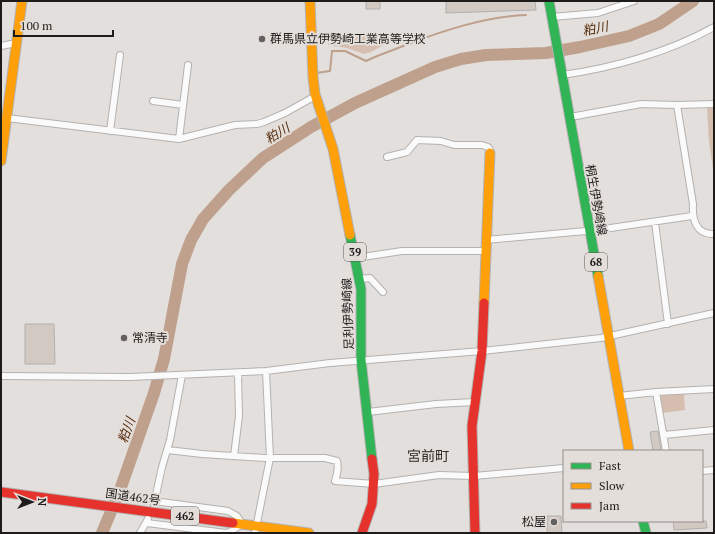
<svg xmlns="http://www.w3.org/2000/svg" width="715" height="534" viewBox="0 0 715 534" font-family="'PT Serif','Noto Sans JP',serif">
<rect width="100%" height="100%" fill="#e2dfdc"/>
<!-- green -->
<path fill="#d5beb0" d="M404 34 371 52 364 54 347 48 328 45V39Z
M707 108H714L713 169 709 142Z
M684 394 685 410 662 413 660 397 663 395Z"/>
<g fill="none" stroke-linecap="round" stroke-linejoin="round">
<!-- stream -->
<path stroke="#bfa08d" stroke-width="2" d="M316 73 330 71 332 51H345L366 61C378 55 391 51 403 46 442 31 483 17 526 15"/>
<!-- river -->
<path stroke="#bfa08d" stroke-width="12" d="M102 533 120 490 154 393 164 359 182 264 191 240 203 219 229 190 263 158 311 127 355 103 435 67 461 59 486 55 546 53 580 47 629 36 659 24 693 1"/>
</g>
<!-- building -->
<path fill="#d2c9c2" stroke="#b2b0ae" d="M366 1H380V9H366Z
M446 1H535L536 10 446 13Z
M25 324H54L55 364H25Z
M658 431 661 451H653L650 432Z
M547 516H561L562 533H547Z
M673 521H706L707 528 674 530Z"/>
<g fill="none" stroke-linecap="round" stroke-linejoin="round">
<!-- street casing -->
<g stroke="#b4b2b0" stroke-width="8">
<path id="street" d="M552 17 598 13 634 1
M1 46 11 44 17 45
M562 75C613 68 669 52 714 27
M153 101 183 105
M677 105 693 204C692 219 696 235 714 234
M569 116H576L641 104 677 105 714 104
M7 118 179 139 235 125 257 124 264 122 285 113 310 99 315 97
M110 131 120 55
M179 139 188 65
M387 157 407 152 417 140 441 141 454 145H482L488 147 490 150V153
M655 222 668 324
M486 240 597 230 692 216
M356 258 402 251H486
M360 279 370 278 383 292
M1 376 130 377 266 371 330 363 482 351 601 338 714 313
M619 396 656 392
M368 412 436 404 475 402
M664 435 714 430
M168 450 202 454 265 458H325L337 461C339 468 337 475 335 481L374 484 439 475 474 476 564 468
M666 451 656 392 714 389
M234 456 239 416 238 373
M702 471 714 470
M154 504 162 467 170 440 182 375
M147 523 226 533 230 532 242 524 237 516 228 511 154 501
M140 533 148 519
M255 533 270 458 266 371"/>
</g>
<!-- fast casing -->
<g stroke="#b4b2b0" stroke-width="11">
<path id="fast" d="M549 1 598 276
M350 235 361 289V360L372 459
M643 521 646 533"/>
</g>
<!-- slow casing -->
<g stroke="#b4b2b0" stroke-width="11">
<path id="slow" d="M310 1 313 77 315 94 333 149 350 235
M1 161 22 1
M598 276 629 451
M484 303 490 153
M233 523 309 533"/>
</g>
<!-- jam casing -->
<g stroke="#b4b2b0" stroke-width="11">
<path id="jam" d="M1 492 233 523
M362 533 372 504 374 474 372 459
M475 533 472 426 482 351 484 303"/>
</g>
<!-- street -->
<use href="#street" stroke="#fbfafa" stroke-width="6"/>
<!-- fast -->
<use href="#fast" stroke="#30b455" stroke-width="9"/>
<!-- slow -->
<use href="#slow" stroke="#ff9f0a" stroke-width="9"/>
<!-- jam -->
<use href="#jam" stroke="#e5322d" stroke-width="9"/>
</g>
<!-- markers -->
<g fill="#63605f" stroke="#e4deda" stroke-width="1.5">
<circle cx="262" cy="39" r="4"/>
<circle cx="124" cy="338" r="4"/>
<circle cx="554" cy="522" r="4"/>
</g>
<g text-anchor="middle" stroke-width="4" stroke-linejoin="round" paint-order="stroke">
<!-- shield labels -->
<g fill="#e4deda" stroke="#595654" stroke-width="1">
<rect x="344" y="243" width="22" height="18" rx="3"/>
<rect x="585" y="253" width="22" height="18" rx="3"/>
<rect x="171" y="507" width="28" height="18" rx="3"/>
</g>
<g font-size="11" font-weight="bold" fill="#1e1c1b">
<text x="355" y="256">39</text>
<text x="596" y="266">68</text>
<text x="185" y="520">462</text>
</g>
<!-- poi labels -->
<g font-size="12" fill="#1e1c1b" stroke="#e4deda" text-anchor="start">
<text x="270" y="43">群馬県立伊勢崎工業高等学校</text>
<text x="132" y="342">常清寺</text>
<text x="546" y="526" text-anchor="end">松屋</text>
</g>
<!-- street labels -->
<g font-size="12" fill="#1e1c1b" stroke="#e4deda">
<text transform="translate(596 200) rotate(80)" y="4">桐生伊勢崎線</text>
<text transform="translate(348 314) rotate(-92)" y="4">足利伊勢崎線</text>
<text transform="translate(133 497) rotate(8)" y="4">国道462号</text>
</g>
<!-- water labels -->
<g font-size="13" font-style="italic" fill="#552a0a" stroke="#e4deda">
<text transform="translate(595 28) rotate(-11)" y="5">粕川</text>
<text transform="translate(277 133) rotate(-31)" y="5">粕川</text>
<text transform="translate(126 430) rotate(-70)" y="5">粕川</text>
</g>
<!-- quarter labels -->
<g font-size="14" fill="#2f2a27" stroke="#e4deda">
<text x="428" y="461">宮前町</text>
</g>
</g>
<!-- border -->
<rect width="715" height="534" fill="none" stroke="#1e1c1b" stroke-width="4"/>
<!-- legend -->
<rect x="563" y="450" width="140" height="72" fill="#e4deda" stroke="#95908e"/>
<rect x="571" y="463" width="20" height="6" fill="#30b455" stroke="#95908e"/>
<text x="599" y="470" font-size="12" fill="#1e1c1b">Fast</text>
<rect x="571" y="483" width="20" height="6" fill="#ff9f0a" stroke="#95908e"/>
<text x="599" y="490" font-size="12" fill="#1e1c1b">Slow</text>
<rect x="571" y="503" width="20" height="6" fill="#e5322d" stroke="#95908e"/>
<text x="599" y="510" font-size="12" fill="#1e1c1b">Jam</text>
<!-- north arrow -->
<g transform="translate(32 502) rotate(90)" stroke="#e4deda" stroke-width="3" paint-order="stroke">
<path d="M0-3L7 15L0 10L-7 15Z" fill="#1e1c1b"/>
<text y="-6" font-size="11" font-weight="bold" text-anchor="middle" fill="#1e1c1b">N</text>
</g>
<!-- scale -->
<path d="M14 30v6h99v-6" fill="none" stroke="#1e1c1b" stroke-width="2"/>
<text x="20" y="30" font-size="12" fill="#1e1c1b" stroke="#e4deda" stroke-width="3" paint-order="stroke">100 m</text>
</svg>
